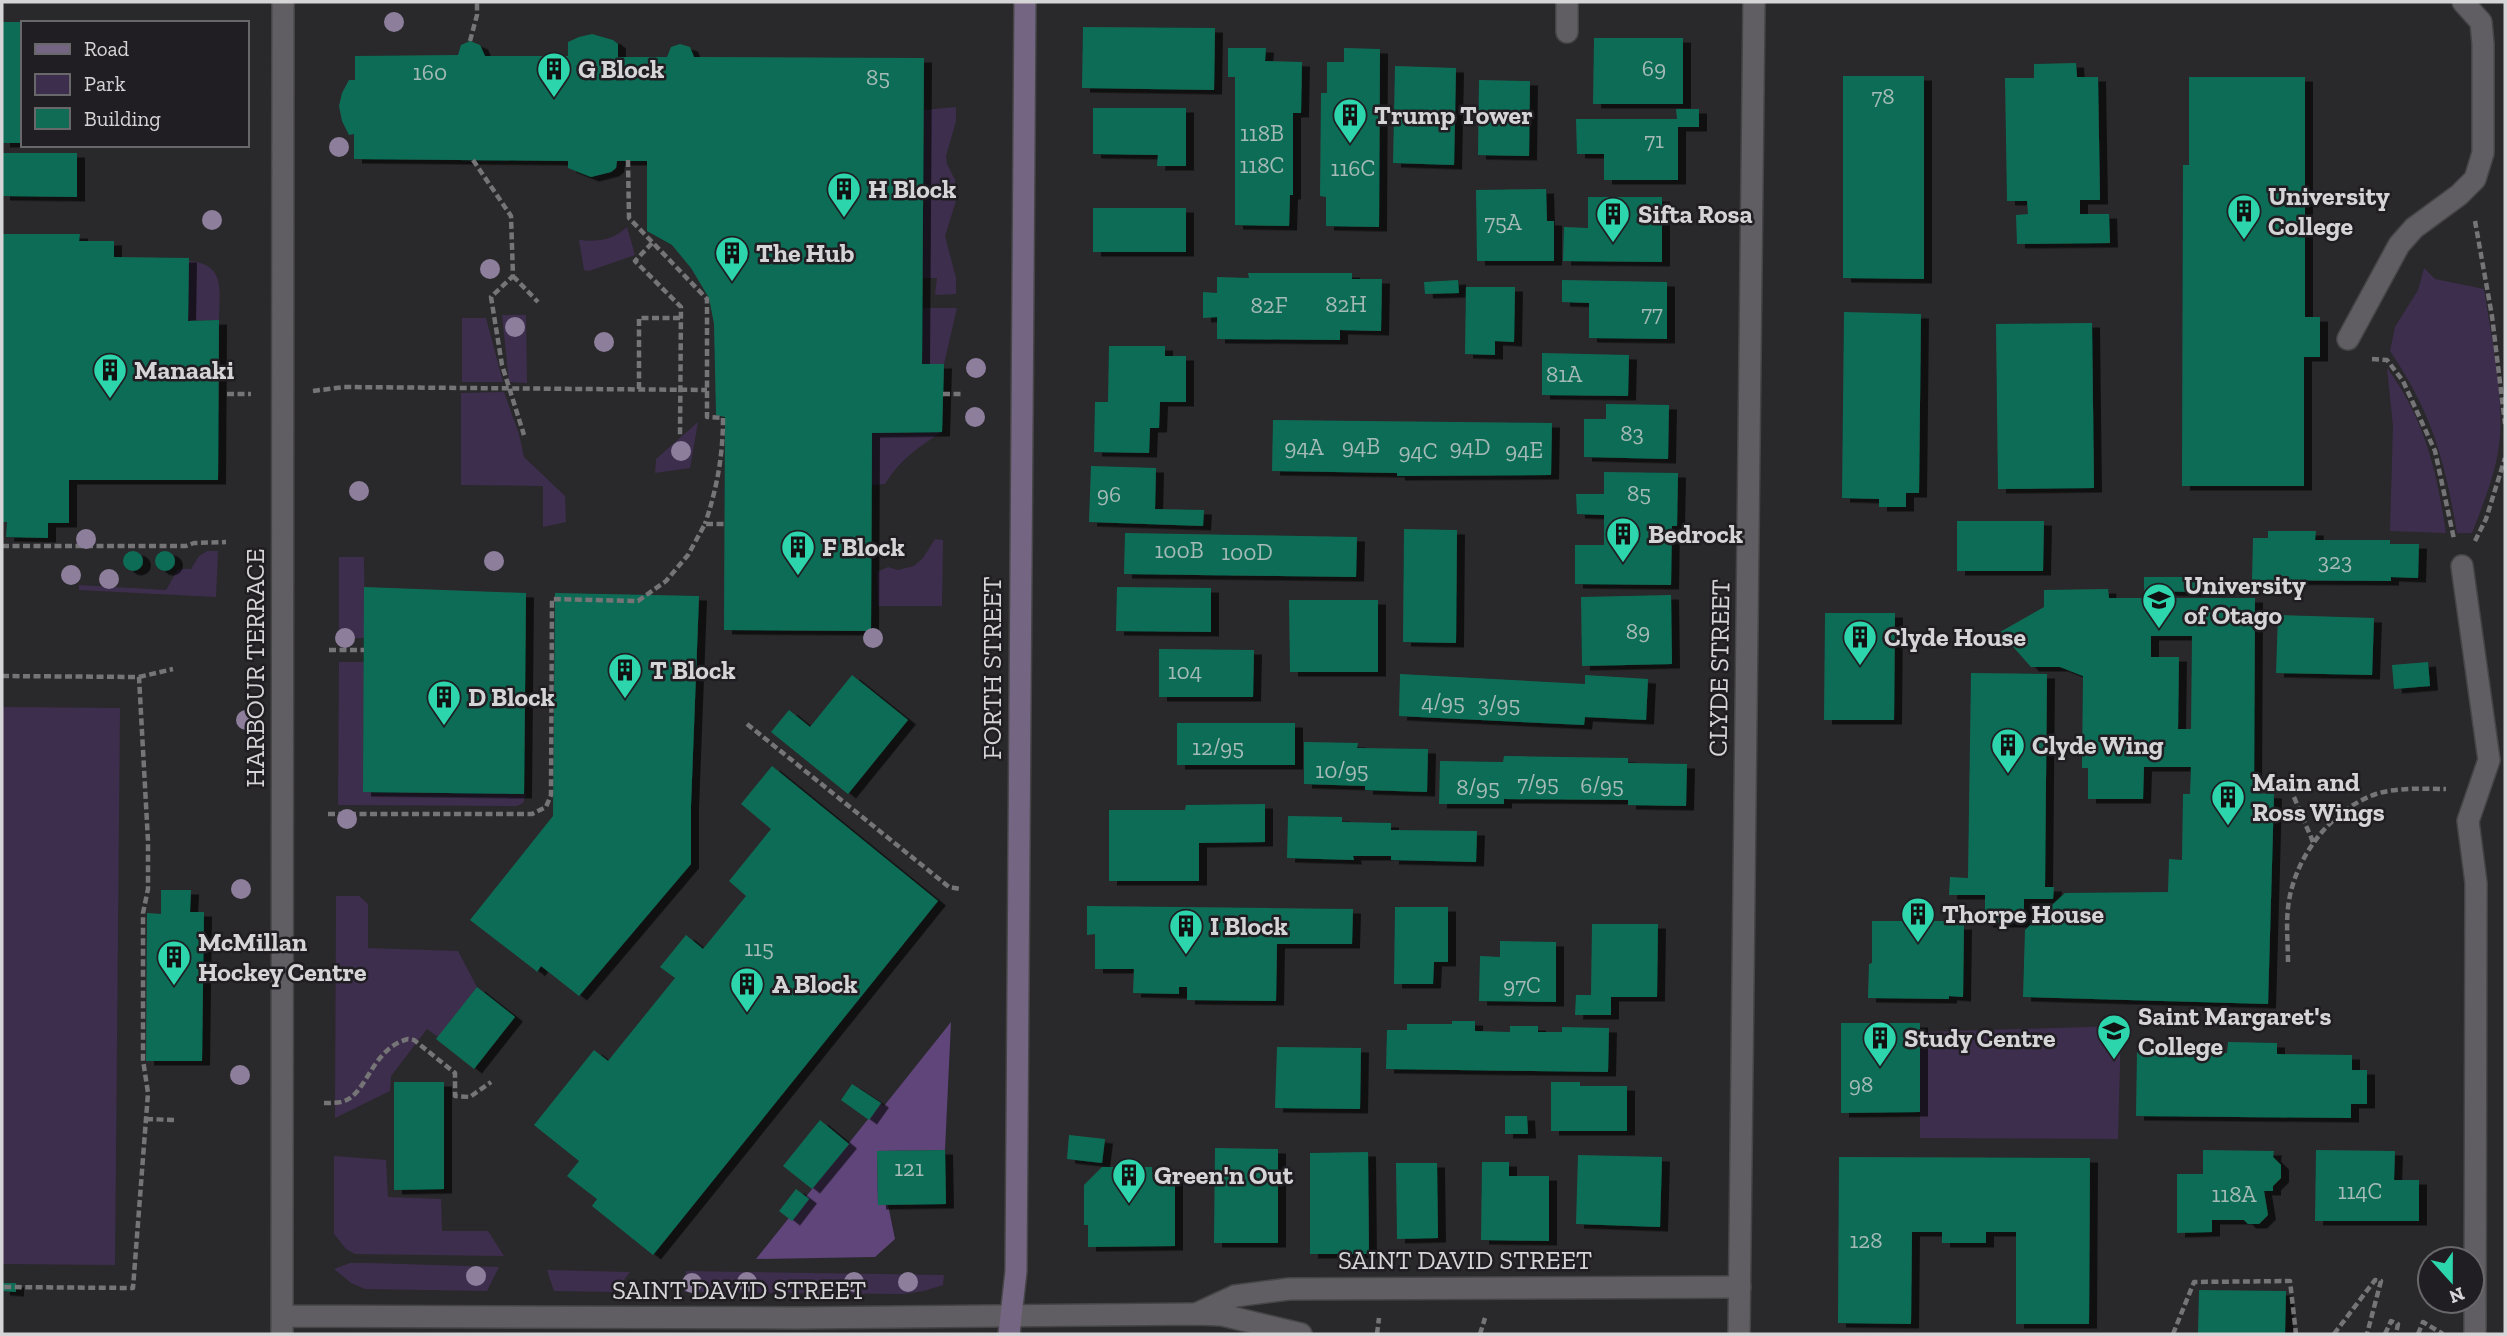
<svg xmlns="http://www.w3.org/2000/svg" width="2507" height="1336" viewBox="0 0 2507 1336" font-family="'Zilla Slab',serif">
<defs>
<filter id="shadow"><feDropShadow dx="8" dy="4.5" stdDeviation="0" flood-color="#0009"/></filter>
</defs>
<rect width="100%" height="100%" fill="#29282b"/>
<!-- green -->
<path fill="#3e2e4d" d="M956 107V121L946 156 947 164 955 180 956 201 945 236 956 278V294L935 295 937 278H923L924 110Z
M627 227 635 255 589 271 584 270 579 240C599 242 613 240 627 227Z
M189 261C227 264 219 292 219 320L188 321Z
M2424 268 2435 279 2484 289C2491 336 2505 399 2499 445 2495 476 2483 504 2472 533H2457C2445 461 2432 413 2390 351L2395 327 2418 290Z
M923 308H957L944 364H922Z
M502 315H526L527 383 509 382Z
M462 318H486L503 382H462Z
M2387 368C2425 419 2437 472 2446 533L2390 531 2393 426Z
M504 392 519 434 524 457 565 496 566 522 543 527V486L461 485V393Z
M698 422 690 468 655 473 656 459Z
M942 432C917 448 901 459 885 484L872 485V433Z
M935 539 943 540 942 606H878L877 572 888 567 898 570 914 566 923 558Z
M207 551H218L216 597 79 590V585L166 590 178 569H191L199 556Z
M339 557H364L365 638H339Z
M339 662H364L363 792 526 794 523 803 517 806 338 805Z
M2 707 120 708 115 1265 2 1264Z
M336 896H359L368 904V948L458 951 477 987 438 1037 427 1029 391 1076 390 1091 335 1118Z
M2121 1026 2118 1139 1920 1138V1032Z
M334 1156 386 1160 388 1197 441 1199 442 1231H488L504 1256 355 1254 346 1249 334 1234Z
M350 1263H370L499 1267 487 1291 365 1289 351 1283 334 1269Z
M547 1270H548L630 1272 615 1292 554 1291Z
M686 1271 944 1275 943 1285 924 1291 903 1294 684 1292Z"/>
<!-- forest -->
<path fill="#5f4579" d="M951 1022 945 1150 877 1151 878 1205H888L895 1239 875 1257 756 1259 881 1103 884 1106Z"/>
<!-- building -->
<path fill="#106c55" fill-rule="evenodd" filter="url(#shadow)" d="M2 22H23V143H2Z
M1083 27 1215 28 1214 90 1082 88Z
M592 34 613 40 618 44V57H667L671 47 680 44 690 47 694 57 924 58 922 364H944L942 432 872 433 871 631 724 630 725 417 716 415 714 324 709 298 691 268 672 245 647 231V161H617L616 168 611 172 591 177 568 168V161L354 159V134L349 135 342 121 339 106 342 93 349 80H355V56L458 55 461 45 470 41 480 45 485 56H568V42L579 37Z
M1594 38H1683V104H1593Z
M1228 48H1266L1265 61 1302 62 1301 113H1293V195H1290L1289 226 1235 225V77H1228Z
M1344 48 1380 49 1379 227 1326 226V197L1320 196 1321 93H1327V62H1344Z
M2076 63 2077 77H2098L2100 200H2080V214H2109L2110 243 2017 244 2016 215 2028 214 2027 201H2007L2005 78H2034V64Z
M1395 66 1456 68 1454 165 1393 163Z
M1843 76H1924V279L1843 278Z
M2189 77H2305V317H2320V357H2304V486H2182L2183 165H2189Z
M1479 80 1530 81 1529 156 1478 155Z
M1093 108H1186V166H1157L1158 155 1093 154Z
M1676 109H1699V127H1678V180H1604V154H1577L1576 119H1677Z
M2 153H77V197L2 196Z
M1546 189 1547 221H1554V261H1477L1476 190Z
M1588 197H1662V262L1563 261 1564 227 1588 228Z
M1093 208H1186V252H1093Z
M2 234H80L79 241H114V257L189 258 188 321 219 320 218 480H69V523H48V538L6 537 7 522H2Z
M1248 273H1352V279H1382L1381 331 1340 330V340L1217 339V317L1203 318V292L1217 293V277L1249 278Z
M1458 280 1459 293 1425 294 1424 282Z
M1562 280 1667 282V339L1589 338V303L1562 302Z
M1466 287H1515L1514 342 1495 341V355L1465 354Z
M1844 312 1921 314 1919 493H1906V507H1879V499L1842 498Z
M2092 323 2094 488 1998 489 1996 324Z
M1109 346H1165V356H1186V402H1160L1159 428H1150L1149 453 1094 452 1095 402H1108Z
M1542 353 1629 355 1628 396 1542 395Z
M1606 404 1669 405 1668 459 1584 457V419H1606Z
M1273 420 1552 423 1551 475 1397 476V473L1272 471Z
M1091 466 1156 468 1155 509 1204 510 1203 526 1089 522Z
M1604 472 1678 473 1677 526H1672L1671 585 1575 584V545H1604V515L1577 514 1576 494H1604Z
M1957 521H2044L2043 571H1957Z
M1404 529 1457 530 1456 643 1403 642Z
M2268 531H2316L2315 540H2390V544H2419L2418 578 2391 577V581L2252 580 2253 538H2268Z
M1125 533 1357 537 1356 577 1124 574Z
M123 561a10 10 0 1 1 20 0a10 10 0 1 1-20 0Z
M155 561a10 10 0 1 1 20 0a10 10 0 1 1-20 0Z
M2144 577H2197V592L2144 591Z
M364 587 526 593 524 794 363 792Z
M1117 587 1211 588V632L1116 631Z
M2108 589 2109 598H2255L2254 793 2274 794 2268 1004 2023 997 2025 930 2065 893 2168 892 2169 859 2182 860 2183 794H2190L2191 767H2144L2143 799H2088V768H2082L2083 676 2060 667H2031L2000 632 2044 607V590ZM2151 636H2192L2191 729H2178L2179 657H2151Z
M555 593 699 596 691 805V864L579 996 541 966 537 972 535 970 470 920 553 816Z
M1671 595 1672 664 1582 666 1581 597Z
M1289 600H1378V672H1290Z
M1825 613H1895L1894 720H1824Z
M2278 615 2374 618 2372 675 2276 673Z
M1159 649 1254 650 1253 697H1159Z
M2428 662 2430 686 2394 689 2392 665Z
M1971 673 2047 674 2045 887H2054L2053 899H2024V923H1985V895H1949L1950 877 1968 878Z
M1400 674 1585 684V675L1648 679 1646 720 1585 717 1584 725 1399 716Z
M852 675 908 720 848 794 771 732 789 710 810 727Z
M1177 723H1295V765H1177Z
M1304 742 1358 743 1357 748 1428 749 1427 792 1365 790V786L1304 784Z
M1504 756 1628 758V763L1687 764 1686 806 1628 805V800L1504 799V804H1439L1440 761 1503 762Z
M772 766 938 901 653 1255 592 1206 597 1199 567 1176 579 1161 534 1125 594 1050 608 1061 675 978 660 967 686 935 703 949 746 896 729 881 771 829 741 804Z
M1265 804V842L1199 843V881H1109V810H1185L1186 805Z
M1288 816 1342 817V822L1391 823V830L1477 831 1476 862 1391 860V856H1353L1354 860 1287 858Z
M161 890H191L190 912H204L202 1061H146L147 913 161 914Z
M1087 906 1353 909 1352 944H1277L1276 1001 1187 1000V987H1179V994L1133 993 1134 969H1095V934L1087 935Z
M1395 907H1448V962H1434L1433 984H1394Z
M1872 921H1948V925H1964L1963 997 1949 996V999L1868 998 1869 964 1872 963Z
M1592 924H1658L1657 997H1611V1015H1575L1576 995H1591Z
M1500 941 1556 942V1002L1479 1001 1480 956 1500 957Z
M477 987 515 1017 474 1069 436 1039Z
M1452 1021H1475V1031L1510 1032V1026H1538V1032H1562V1027L1609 1028 1608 1072 1386 1069 1387 1030H1407V1024H1452Z
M1841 1023H1920V1112L1841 1113Z
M2228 1042 2277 1043V1054L2352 1055V1070H2367V1104H2351V1118L2136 1116 2137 1052 2227 1053Z
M1277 1047 1361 1048 1360 1109 1275 1108Z
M394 1082H444V1189L394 1190Z
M1551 1082H1580V1086H1627V1131H1551Z
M852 1084 881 1103 869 1120 841 1100Z
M1505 1116H1527L1528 1134H1505Z
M820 1120 849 1144 812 1189 783 1166Z
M1069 1135 1105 1139 1102 1163 1067 1159Z
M1215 1148 1278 1149V1243H1214Z
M945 1150 946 1204 878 1205 877 1151Z
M2203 1150 2274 1151 2273 1157 2281 1165V1178L2273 1186V1191H2264L2268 1215 2259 1224H2248L2244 1220H2212V1232L2177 1233V1174H2203Z
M2316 1150 2395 1151 2394 1180H2419V1221H2315Z
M1368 1152 1369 1254H1310V1153Z
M1578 1155 1662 1157 1660 1227 1576 1224Z
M1839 1157 2090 1158 2089 1324H2016V1232H1986V1243H1942V1232H1912L1911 1324 1838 1323Z
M1482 1162H1509V1176H1549V1241L1481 1240Z
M1396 1163H1437L1438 1238 1397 1239Z
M1102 1167H1152V1172H1175V1246L1088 1247V1225H1084V1185Z
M796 1189 809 1199 792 1221 779 1211Z
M2 1283H16V1292L2 1291Z
M2199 1290 2286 1291 2285 1334H2198Z"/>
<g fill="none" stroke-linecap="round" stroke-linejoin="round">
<!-- lane casing -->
<g stroke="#454446" stroke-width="24">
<path id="lane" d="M1567 32V2
M2348 339 2399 245 2414 228 2459 195 2475 179 2483 153V44L2481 22 2463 2
M2462 566 2489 760 2468 821 2476 883 2475 1334
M1196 1314 1235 1296 1289 1289 1740 1287"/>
</g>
<!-- street casing -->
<g stroke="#454446" stroke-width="24">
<path id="street" d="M282 1316 797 1318 1196 1314 1222 1315 1301 1334
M282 1334 283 2
M1739 1334 1754 2"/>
</g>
<!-- secondary casing -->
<g stroke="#454446" stroke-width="24">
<path id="secondary" d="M1009 1334 1016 1271 1025 2"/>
</g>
<!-- path -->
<path stroke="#757476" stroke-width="4.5" stroke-dasharray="7 3.5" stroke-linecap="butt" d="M470 41 477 15V2
M473 160 511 216 513 276 491 297 502 365 524 435
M628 160 629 218 707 299V417L723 418C723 456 717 488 705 524
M2475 221 2492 316 2505 424
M652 243 635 261 681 307 680 437
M513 276 538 302
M2372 359 2387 360 2403 381 2435 451 2454 539
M639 389V318H682
M313 391 344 387 707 390
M227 394H251
M943 394H964
M2475 541 2486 519 2505 458
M2 546H186L194 543 226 542
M329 650H364
M2 676 139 677 148 841V889L143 913V1060L148 1093 133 1288 2 1287
M139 677 173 669
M747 724 949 887 960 889
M2294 797 2313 842
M328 814H532L546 807 551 795 552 599 638 601 666 581 688 555 705 524H725
M2288 962C2288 944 2286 926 2288 908 2293 859 2330 810 2376 794 2398 787 2424 789 2446 789
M324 1103C329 1103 335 1103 341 1102 367 1097 370 1049 408 1039L414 1040 455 1073V1096L470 1097 491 1082
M146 1119 174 1120
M1377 1334 1379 1318
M1480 1334 1485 1318
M2173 1334 2194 1282 2290 1281 2296 1334
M2334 1334 2375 1280 2381 1281 2367 1334
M2385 1334 2391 1321 2398 1324 2396 1334
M2418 1334 2423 1322 2443 1334"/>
<!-- lane -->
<use href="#lane" stroke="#605e62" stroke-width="21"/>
<!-- street -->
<use href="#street" stroke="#605e62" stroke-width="21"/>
<!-- secondary -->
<use href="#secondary" stroke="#746582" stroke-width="21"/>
</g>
<!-- trees -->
<g fill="#8d7f9c">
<circle cx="394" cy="22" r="10"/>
<circle cx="339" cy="147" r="10"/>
<circle cx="212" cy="220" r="10"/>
<circle cx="490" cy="269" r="10"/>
<circle cx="515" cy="327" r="10"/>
<circle cx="604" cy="342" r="10"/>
<circle cx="976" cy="368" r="10"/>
<circle cx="975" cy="417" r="10"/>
<circle cx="681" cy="451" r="10"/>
<circle cx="359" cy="491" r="10"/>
<circle cx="86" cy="539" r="10"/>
<circle cx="494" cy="561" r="10"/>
<circle cx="71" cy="575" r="10"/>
<circle cx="109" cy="579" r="10"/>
<circle cx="345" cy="638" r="10"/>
<circle cx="873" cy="638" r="10"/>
<circle cx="246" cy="720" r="10"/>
<circle cx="347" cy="819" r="10"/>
<circle cx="241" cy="889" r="10"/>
<circle cx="240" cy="1075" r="10"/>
<circle cx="476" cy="1276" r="10"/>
<circle cx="747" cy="1282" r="10"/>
<circle cx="854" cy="1282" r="10"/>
<circle cx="908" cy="1282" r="10"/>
<circle cx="692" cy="1283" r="10"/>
</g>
<!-- icons -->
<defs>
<g id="building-pin" transform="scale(1.75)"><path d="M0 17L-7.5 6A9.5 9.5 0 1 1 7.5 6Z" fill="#2cd5ab" stroke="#201e22"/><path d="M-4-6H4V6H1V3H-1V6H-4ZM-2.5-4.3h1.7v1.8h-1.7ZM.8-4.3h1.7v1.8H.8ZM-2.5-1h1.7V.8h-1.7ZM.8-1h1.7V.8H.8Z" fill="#111"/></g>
<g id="university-pin" transform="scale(1.75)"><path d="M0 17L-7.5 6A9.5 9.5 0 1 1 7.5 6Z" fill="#2cd5ab" stroke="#201e22"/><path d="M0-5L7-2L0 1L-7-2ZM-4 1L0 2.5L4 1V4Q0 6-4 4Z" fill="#111"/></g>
</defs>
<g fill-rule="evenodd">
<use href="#building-pin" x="554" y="69"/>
<use href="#building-pin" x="1350" y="115"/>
<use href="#building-pin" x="844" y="189"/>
<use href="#building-pin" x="2244" y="211"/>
<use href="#building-pin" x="1613" y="214"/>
<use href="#building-pin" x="732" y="253"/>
<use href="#building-pin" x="110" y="370"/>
<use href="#building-pin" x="1623" y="534"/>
<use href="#building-pin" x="798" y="547"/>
<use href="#university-pin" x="2159" y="600"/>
<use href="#building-pin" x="1860" y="637"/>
<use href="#building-pin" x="625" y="670"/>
<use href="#building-pin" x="444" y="697"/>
<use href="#building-pin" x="2008" y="745"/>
<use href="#building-pin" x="2228" y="797"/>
<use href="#building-pin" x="1918" y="914"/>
<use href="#building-pin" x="1186" y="926"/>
<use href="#building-pin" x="174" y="957"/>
<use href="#building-pin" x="747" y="984"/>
<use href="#university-pin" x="2114" y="1031"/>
<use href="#building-pin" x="1880" y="1038"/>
<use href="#building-pin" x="1129" y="1175"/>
</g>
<g text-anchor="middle" stroke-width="5" stroke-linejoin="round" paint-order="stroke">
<!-- number labels -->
<g font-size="23" fill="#a4bab6">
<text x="1654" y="76">69</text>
<text x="430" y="80">160</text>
<text x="878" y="85">85</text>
<text x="1883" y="104">78</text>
<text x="1262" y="141">118B</text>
<text x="1654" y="148">71</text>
<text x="1262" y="173">118C</text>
<text x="1353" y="176">116C</text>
<text x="1503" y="230">75A</text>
<text x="1346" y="312">82H</text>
<text x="1269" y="313">82F</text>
<text x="1652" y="321">77</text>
<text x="1564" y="382">81A</text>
<text x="1632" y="441">83</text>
<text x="1361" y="454">94B</text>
<text x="1304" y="455">94A</text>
<text x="1470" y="455">94D</text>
<text x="1524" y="458">94E</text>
<text x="1418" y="459">94C</text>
<text x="1639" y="501">85</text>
<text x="1109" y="502">96</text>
<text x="1179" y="558">100B</text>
<text x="1247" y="560">100D</text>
<text x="2335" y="569">323</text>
<text x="1638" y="639">89</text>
<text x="1185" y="679">104</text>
<text x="1443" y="710">4/95</text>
<text x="1499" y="712">3/95</text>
<text x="1218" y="755">12/95</text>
<text x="1342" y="778">10/95</text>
<text x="1538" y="791">7/95</text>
<text x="1602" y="793">6/95</text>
<text x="1478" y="795">8/95</text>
<text x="759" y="956">115</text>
<text x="1522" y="993">97C</text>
<text x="1861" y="1092">98</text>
<text x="909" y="1176">121</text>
<text x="2360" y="1199">114C</text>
<text x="2234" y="1202">118A</text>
<text x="1866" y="1248">128</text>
</g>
<!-- poi labels -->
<g font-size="26" font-weight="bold" fill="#d5d4d6" stroke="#201e22" text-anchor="start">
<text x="578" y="78">G Block</text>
<text x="1374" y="124">Trump Tower</text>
<text x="868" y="198">H Block</text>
<text x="2268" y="205">University<tspan x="2268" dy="30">College</tspan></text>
<text x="1638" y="223">Sifta Rosa</text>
<text x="756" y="262">The Hub</text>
<text x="134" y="379">Manaaki</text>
<text x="1648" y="543">Bedrock</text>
<text x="822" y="556">F Block</text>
<text x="2184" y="594">University<tspan x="2184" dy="30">of Otago</tspan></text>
<text x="1884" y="646">Clyde House</text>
<text x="650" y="679">T Block</text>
<text x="468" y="706">D Block</text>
<text x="2032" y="754">Clyde Wing</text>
<text x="2252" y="791">Main and<tspan x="2252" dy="30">Ross Wings</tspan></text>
<text x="1942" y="923">Thorpe House</text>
<text x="1210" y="935">I Block</text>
<text x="198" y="951">McMillan<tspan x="198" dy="30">Hockey Centre</tspan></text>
<text x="772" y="993">A Block</text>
<text x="2138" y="1025">Saint Margaret's<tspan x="2138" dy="30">College</tspan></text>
<text x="1904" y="1047">Study Centre</text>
<text x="1154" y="1184">Green'n Out</text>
</g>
<!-- street labels -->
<g font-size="26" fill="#d5d4d6" stroke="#201e22">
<text transform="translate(255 668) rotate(-90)" y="9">HARBOUR TERRACE</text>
<text transform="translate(992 668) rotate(-90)" y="9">FORTH STREET</text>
<text transform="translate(1719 668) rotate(-89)" y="9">CLYDE STREET</text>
<text x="1465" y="1269">SAINT DAVID STREET</text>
<text x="739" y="1299">SAINT DAVID STREET</text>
</g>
</g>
<!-- border -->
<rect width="2507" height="1336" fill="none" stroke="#d5d4d6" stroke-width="7"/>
<!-- legend -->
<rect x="21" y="21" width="228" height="126" fill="#201e22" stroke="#68676a" stroke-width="2"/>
<rect x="35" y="44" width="35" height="10" fill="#746582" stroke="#68676a" stroke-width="2"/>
<text x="84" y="56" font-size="21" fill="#d5d4d6">Road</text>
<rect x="35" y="74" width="35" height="21" fill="#3e2e4d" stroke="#68676a" stroke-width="2"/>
<text x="84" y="91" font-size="21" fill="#d5d4d6">Park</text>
<rect x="35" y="108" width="35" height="21" fill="#106c55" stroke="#68676a" stroke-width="2"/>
<text x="84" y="126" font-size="21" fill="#d5d4d6">Building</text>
<!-- north arrow -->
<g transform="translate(2451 1280) rotate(159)"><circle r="33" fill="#201e22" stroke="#68676a" stroke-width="2"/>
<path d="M0-5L12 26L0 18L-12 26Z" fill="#2cd5ab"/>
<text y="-10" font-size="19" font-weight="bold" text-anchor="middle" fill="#d5d4d6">N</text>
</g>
</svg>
